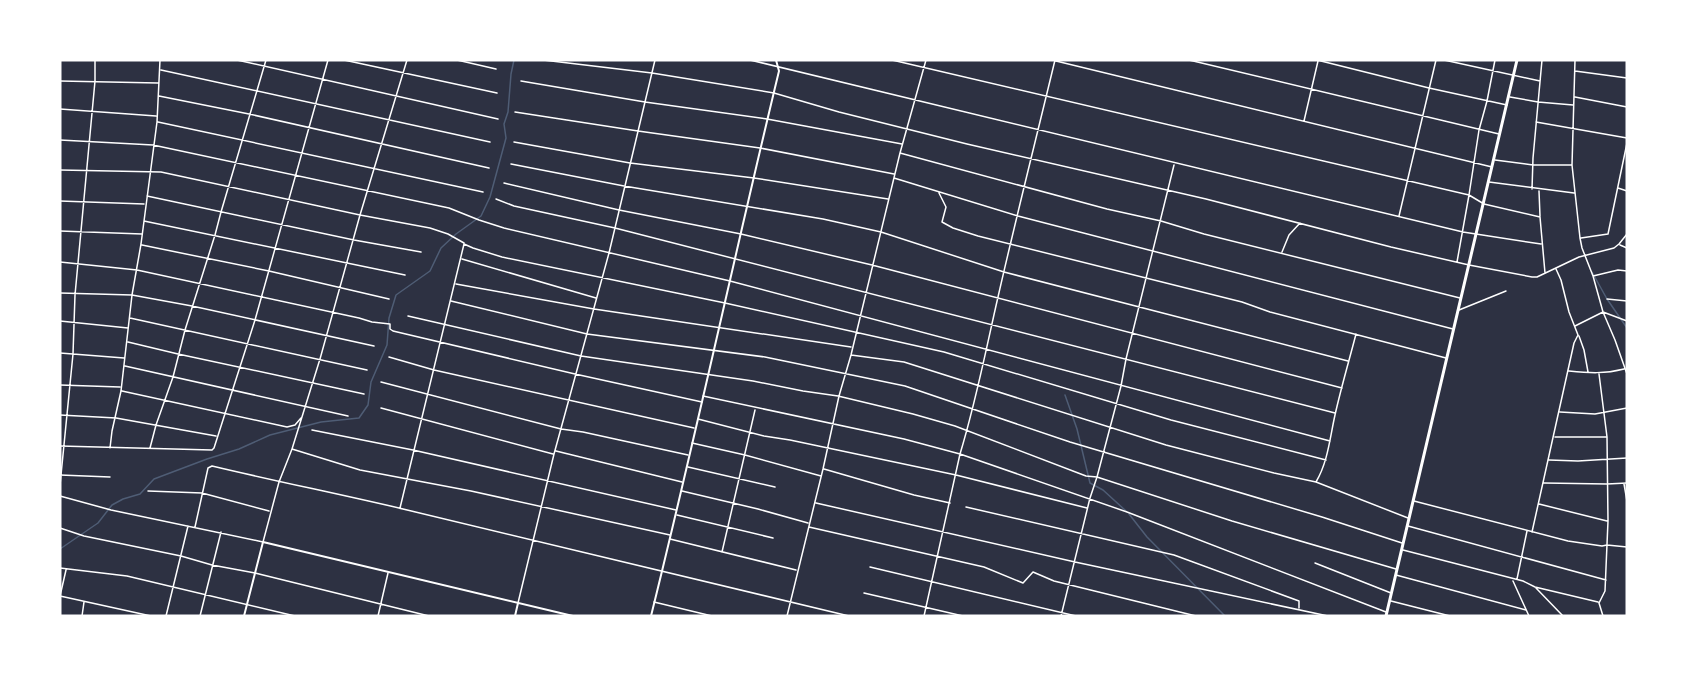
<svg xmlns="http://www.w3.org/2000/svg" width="1687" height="676" viewBox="0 0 1687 676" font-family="Overpass,sans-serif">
<rect width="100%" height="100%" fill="#2d3142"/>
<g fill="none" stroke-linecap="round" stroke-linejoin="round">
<!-- stream -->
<path stroke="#4f5d75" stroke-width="1.5" d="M1592 272 1607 299 1627 328
M1065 395 1077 429 1090 483 1103 490 1126 511
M1129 514 1147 537 1225 616
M60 549 98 523 112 505 123 499 140 494 154 479 207 459 239 449 270 435 321 422 359 418 368 405 371 382 387 345 389 318 396 295 430 271 441 248 456 234 481 216 490 197 506 138 504 124 508 112 511 74 514 60"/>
<!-- minor -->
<path stroke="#fff" stroke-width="1.5" d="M237 60 498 119
M344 60 497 93
M457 60 496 69
M543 60 652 73 774 93 839 112 967 144 1206 199 1391 247 1469 265 1532 277H1537L1579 257 1614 248 1619 244 1627 234
M750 60 1463 232 1541 244
M892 60 1469 195 1484 204 1540 217 1545 273
M1189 60 1499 134
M1317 60 1429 88 1507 105
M1444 60 1540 81
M1575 60 1572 165 1580 238 1582 248 1593 276 1603 312 1615 340 1627 374
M1056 61 1492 167
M161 70 490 142
M1575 71 1627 78
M60 81 158 83
M521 81 645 102 767 119 902 144
M159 96 249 114 489 168
M1510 97 1538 102 1573 105
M1575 97 1627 107
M60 109 156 116
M515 112 638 131 760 148 894 174
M1304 121 1318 61
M158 122 483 192
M1536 122 1627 138
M60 140 153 145 449 208 479 220 504 228 730 281 1330 441
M514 142 630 163 754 178 888 199
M900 153 1107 209 1161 221 1204 234 1460 298
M1495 160 1533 165H1571
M511 164 624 186 823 219 881 232 1004 272 1348 361
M60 170 161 172 360 215 430 228 448 234 464 243
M894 178 1018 216 1453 329
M1489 182 1574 193
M504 183 619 210 741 234 872 265 1342 388
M1618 188 1627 191
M1532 189 1533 158 1542 60
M1539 191 1540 216
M939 193 946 207 942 222 953 228 978 236 1242 302 1270 312 1446 358
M147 196 354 240 421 252
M496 199 514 206 615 228 1335 413
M60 201 144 204
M1399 216 1436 60
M144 221 405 275
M60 231 142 234
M1581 238 1608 234 1627 143
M142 245 269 271 389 299
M1620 245 1627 248
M1282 252 1289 235 1300 223
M462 259 596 298
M60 262 137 270 359 318 372 322 390 324V329L393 331 575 374 702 402
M1457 262 1469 195 1479 130 1487 101 1495 60
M1593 276 1618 270 1627 271
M456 284 594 309 851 347
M60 293 132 295 192 306 374 346
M1607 299 1627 301
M451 301 587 334 765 357 905 386 1070 442 1322 517 1402 543
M1459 310 1506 291
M408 316 581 356 753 381 803 391 838 396 913 414 955 426 1086 476 1097 477 1232 521 1396 569
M130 318 367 370
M60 321 128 328
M1575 326 1603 312 1627 321
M1579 336 1584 350 1588 372
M128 342 178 354 364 394
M60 353 124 358
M851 355 904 362 1166 445 1274 473 1316 482 1408 518
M389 357 434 370 694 428
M125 366 348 416
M1569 371C1589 373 1605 374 1624 369
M1599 374 1607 437 1608 521 1605 591 1599 603 1603 616
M381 382 561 429 583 432 688 455
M60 385 120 387
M122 391 287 427 295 425 301 418
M703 396 904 439 960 454 1127 512 1386 612
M381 408 553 454
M1560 412 1595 414 1627 408
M60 415 116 418 216 436
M698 419 764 436 790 440 956 475 1087 508
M312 430 413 450 676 510
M1555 437H1607
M692 443 745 455 821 476
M60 446 212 450 214 448 255 320 328 60
M110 448 112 431 121 391 132 295 141 244 157 122 160 60
M150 448 156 425 173 377 185 330 215 235 221 212 266 60
M292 449 360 470 471 491 670 535
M556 451 682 482
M1549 460 1578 461 1627 458
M688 467 775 487
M824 469 914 495 950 503
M60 475 110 477
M1316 482C1328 462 1330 437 1335 415 1341 388 1349 361 1356 334
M1544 483 1607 484 1627 483
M1624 484 1627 501
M60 485 73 354 75 295 95 81V60
M148 491 202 493 269 511
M682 491 758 509 808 523
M60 496 111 510 263 542 279 482 292 449 320 359 360 215 407 60
M1414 501 1568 541 1602 546 1607 545 1627 547
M816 503 1075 562 1328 616
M1539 504 1607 521
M966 507 1174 555 1299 601V608
M400 508 464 244 473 248 502 257 725 303 944 352 1171 420 1326 460
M677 515 773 538
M1408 526 1606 580
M195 527 208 468 212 466C275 481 339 494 403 509 551 545 700 580 849 616
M809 527 984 567 1023 583 1033 572 1054 581 1196 616
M60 528 84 536 181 556 212 565 255 573 429 616
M1532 532 1574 343 1578 335 1569 312 1561 280 1556 269
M670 539 796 570
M1403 550 1523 581 1535 587 1598 602
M722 552 755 410
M1315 563 1391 593
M870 567 1076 616
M60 568 127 576 295 616
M1396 575 1526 610
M1517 579 1527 531
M1513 581 1529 616
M1536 588 1563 616
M864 593 963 616
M60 596 151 616
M60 596 66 570
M1391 601 1450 616
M654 602 712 616
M518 603 554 454 609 253 655 60
M82 616 84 602
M166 616 188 526
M200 616 221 532
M378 616 388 573
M787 616 823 469 839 396 851 355 900 153 926 60
M924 616 960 454C976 402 986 349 998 297 1016 218 1036 139 1055 60
M1061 616 1090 498 1097 477 1121 386 1126 359 1174 165"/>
<!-- tertiary -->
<path stroke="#fff" stroke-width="2" d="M244 616 263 542 573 616
M515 616 518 603
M651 616C696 435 735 253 779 71L776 60"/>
<!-- trunk -->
<path stroke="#fff" stroke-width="3" d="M1386 616 1517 60"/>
</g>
<!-- border -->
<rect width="1687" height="676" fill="none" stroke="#ffffff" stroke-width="123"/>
</svg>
